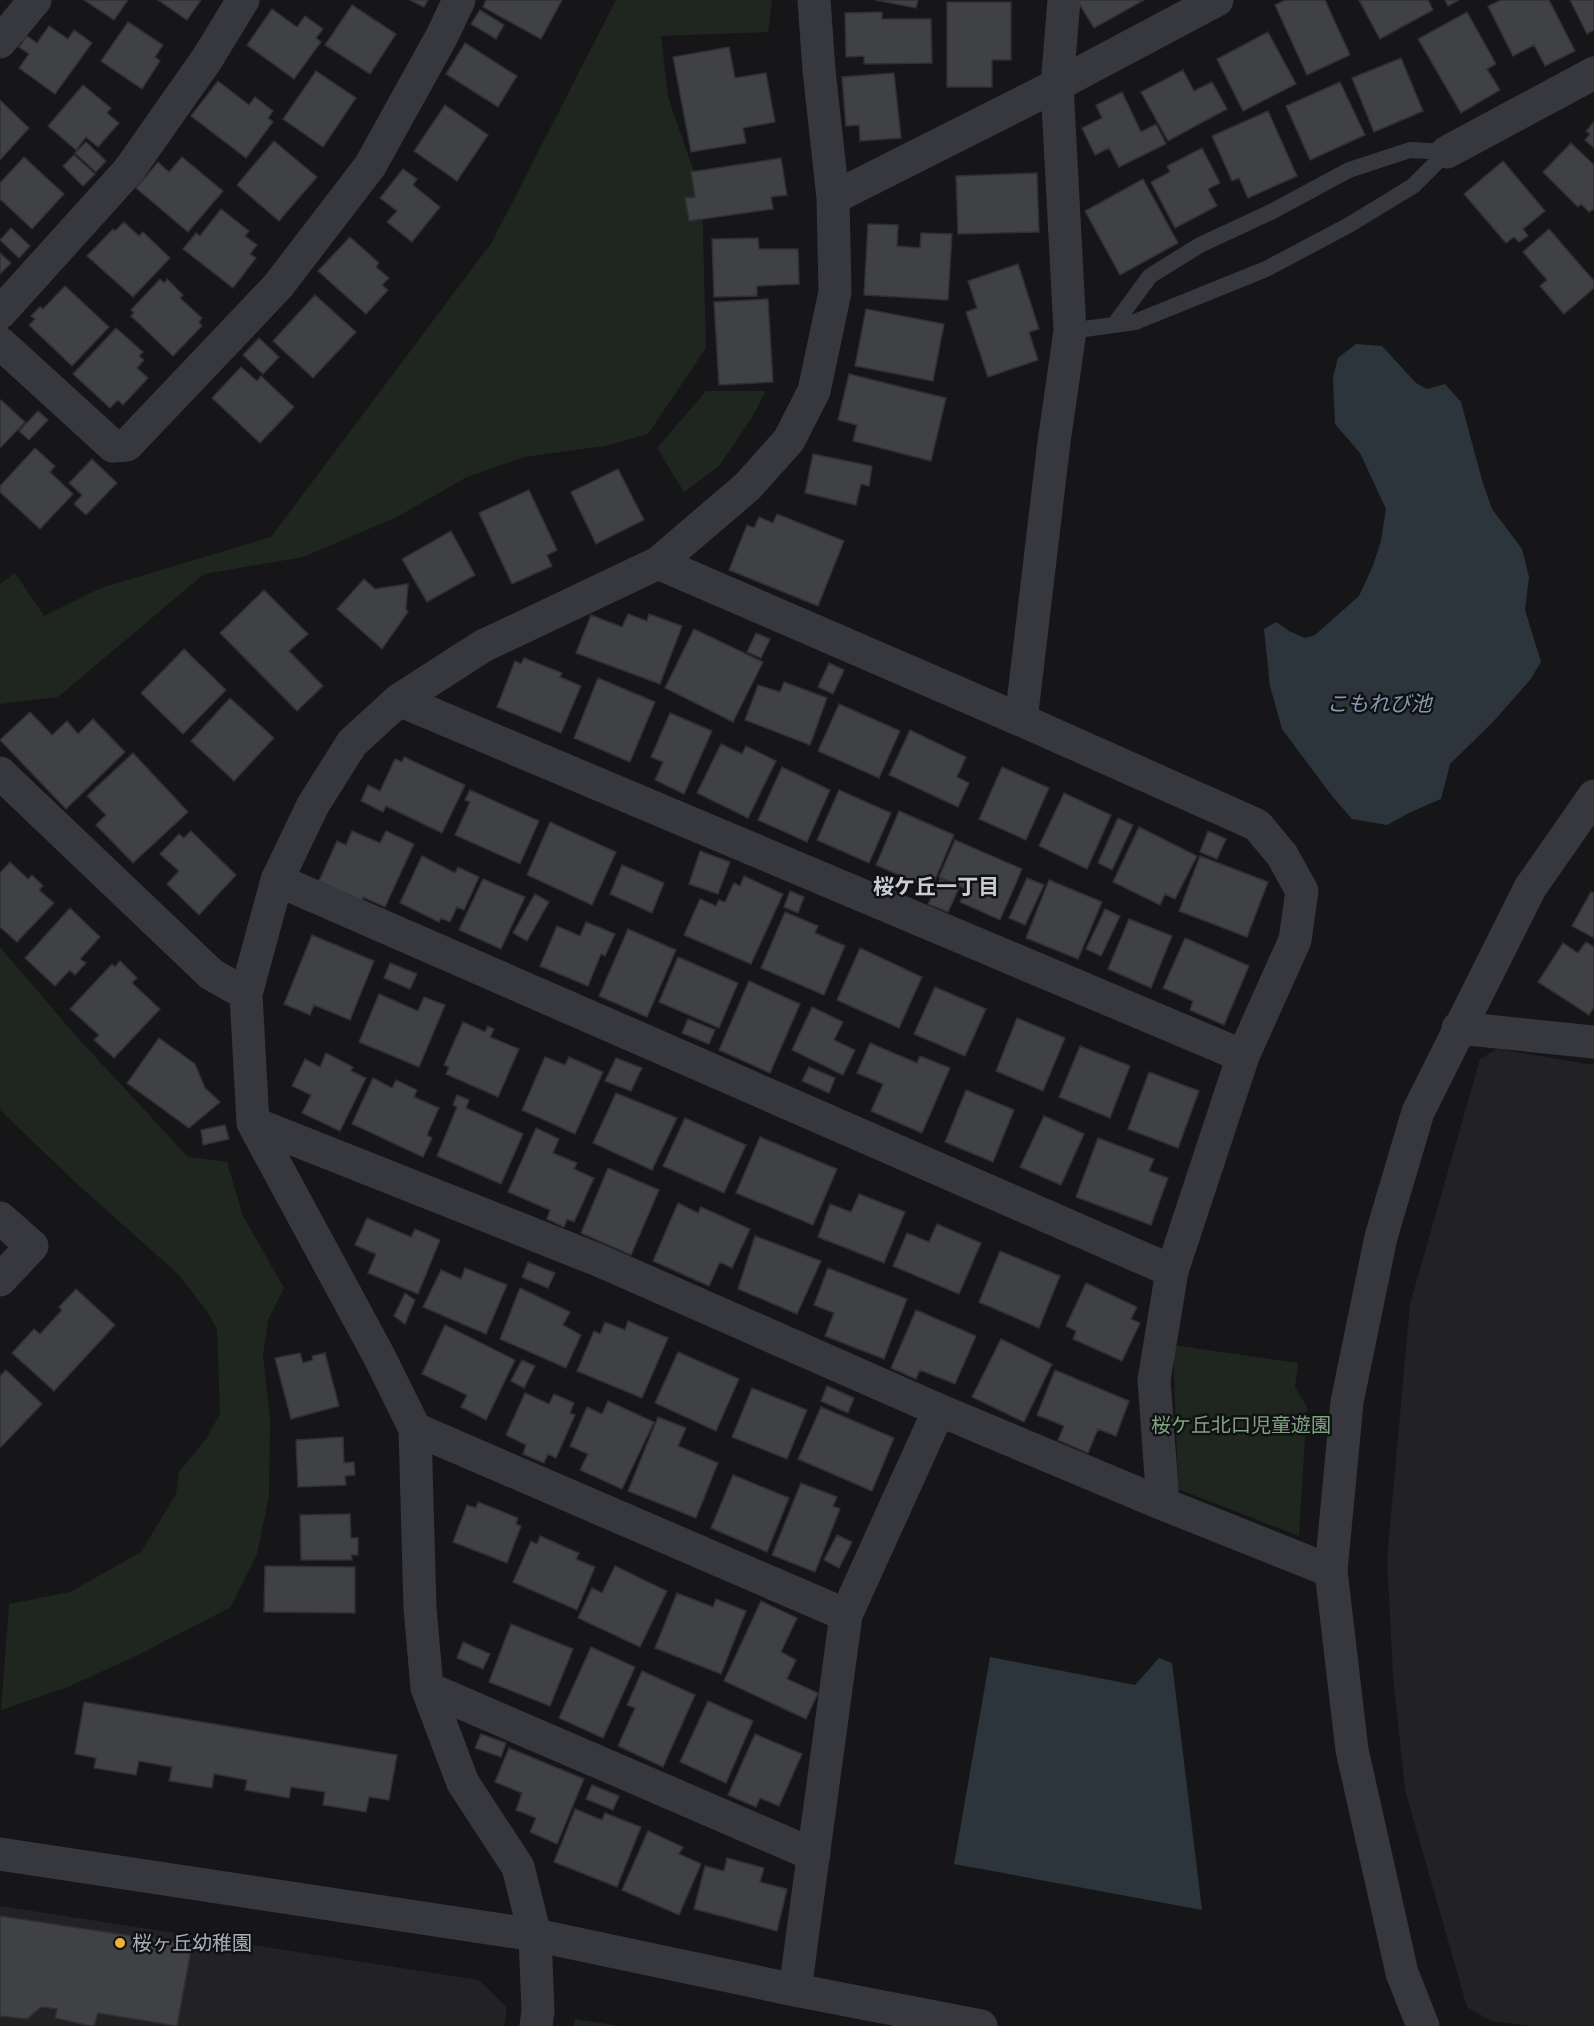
<svg xmlns="http://www.w3.org/2000/svg" width="1594" height="2026" viewBox="0 0 1594 2026" font-family="'Sofia Sans Condensed','Noto Sans JP',sans-serif">
<rect width="100%" height="100%" fill="#161618"/>
<!-- built -->
<path fill="#222225" d="M1497 1049 1594 1065V2026H1533L1491 2021 1467 2007 1405 1790 1393 1675 1387 1559 1410 1304 1480 1059Z
M0 1906 479 1980 507 2007 504 2026H0Z"/>
<!-- green -->
<path fill="#1e261f" d="M616 0H772L768 32 661 36 668 97 702 195 706 348 648 434 605 446 524 457 467 477 397 517 303 557 204 574 58 697 0 704V584L15 573 44 616 101 588 271 537 492 242Z
M706 391H766L751 419 719 466 684 492 657 448Z
M0 947 76 1036 188 1157 227 1162 243 1216 284 1288 268 1320 263 1356 270 1418 269 1496 257 1554 231 1607 138 1655 68 1687 1 1710 9 1604 70 1592 141 1552 176 1494 179 1472 206 1439 220 1414 217 1329 206 1310 179 1275 75 1182 0 1110Z
M1173 1345 1298 1363 1295 1387 1307 1407 1299 1536 1178 1489Z
M575 2019 620 2026H574Z"/>
<!-- water -->
<path fill="#2c353c" d="M1356 344 1382 346 1416 383 1427 389 1445 384 1461 402 1482 480 1492 509 1522 549 1529 577 1525 610 1541 662 1530 680 1493 722 1450 764 1441 799 1411 812 1387 825 1352 819 1332 796 1282 729 1270 686 1264 629 1276 622 1289 631 1305 638 1315 635 1359 596 1372 568 1381 541 1386 509 1360 453 1335 424 1333 377 1338 358Z
M990 1657 1135 1685 1159 1658 1172 1663 1202 1910 954 1864Z"/>
<!-- building -->
<path fill="#404145" stroke="#303034" stroke-width="1.5" d="M84 0H128L114 20Z
M158 0H201L187 20Z
M410 0H428L424 7Z
M486 0H562L541 39 483 7Z
M875 0H918L916 8Z
M1081 0H1144L1094 28 1078 2Z
M1285 0H1325L1350 55 1307 75 1275 5Z
M1359 0H1428L1433 10 1380 39Z
M1445 0H1459L1448 6Z
M1501 0H1549L1575 51 1545 66 1534 45 1513 56 1488 6Z
M1570 0H1594V30L1587 34Z
M947 2H1011V60H992V87H947Z
M352 5 396 34 370 74 325 45Z
M272 9 297 27 305 16 323 29 316 38 321 42 294 79 247 45Z
M480 10 504 25 496 39 471 24Z
M882 12V19H931L932 63 864 64V56L846 57 845 13Z
M1467 12 1496 64 1487 69 1500 90 1461 113 1418 39Z
M128 22 163 45 155 57 160 61 142 89 101 61Z
M49 26 68 39 74 30 92 43 55 94 19 68 29 54 19 47 27 36 37 43Z
M1268 32 1296 84 1243 111 1217 59Z
M465 43 517 76 498 107 446 74Z
M729 47 735 78 766 73 775 122 743 128 746 143 691 152 673 57Z
M1401 58 1423 111 1374 132 1352 78Z
M1183 70 1194 91 1212 82 1227 109 1168 141 1141 92Z
M316 71 356 98 323 147 283 119Z
M894 73 901 138 860 141 859 125 846 126 842 77Z
M218 81 249 105 255 97 273 111 268 118 273 122 246 158 191 116Z
M1340 82 1365 135 1310 160 1286 106Z
M83 85 111 108 107 113 119 123 98 147 86 137 76 150 48 126Z
M1122 92 1141 132 1156 124 1166 144 1119 167 1109 148 1095 155 1082 128 1102 118 1096 105Z
M0 100 29 128 0 160Z
M445 105 488 135 457 181 414 151Z
M1268 111 1297 176 1248 198 1239 178 1232 181 1212 136Z
M1594 122V148L1585 140 1590 134 1586 131Z
M274 141 317 177 279 221 237 185Z
M86 142 106 161 96 172 75 153Z
M1571 143 1594 165V209L1589 212 1581 204 1578 207 1543 172Z
M1202 148 1220 183 1208 189 1217 206 1175 228 1151 182 1170 172 1167 166Z
M74 155 95 174 83 186 63 166Z
M24 157 64 194 32 229 0 199V183Z
M182 157 223 191 188 232 136 188 158 162 169 172Z
M781 158 787 195 771 197 773 209 689 221 685 198 695 197 691 172Z
M1503 161 1545 211 1523 229 1528 236 1519 242 1514 237 1506 243 1464 194Z
M403 169 417 179 413 185 440 207 412 242 387 222 397 211 380 198Z
M1037 173 1039 232 958 234 956 176Z
M1143 179 1178 243 1120 275 1085 211Z
M221 209 249 231 245 236 257 245 250 254 256 258 233 288 183 249 196 233 200 236Z
M124 222 139 236 143 232 170 258 133 297 87 256 113 229 115 231Z
M868 224 898 225 897 246 920 248 921 233 952 234 948 300 864 295Z
M11 228 30 246 19 258 0 240Z
M1549 229 1594 281V288L1564 314 1540 286 1547 280 1523 252Z
M350 237 379 263 376 267 389 278 382 285 388 290 366 314 318 271Z
M758 238 759 249H798L799 284 757 286V296L714 297 712 239Z
M0 253 11 263 0 274Z
M1018 264 1039 329 1029 332 1038 360 988 377 966 312 977 308 968 281Z
M160 279 164 283 167 279 183 295 180 298 202 318 199 322 202 326 173 356 131 316 134 313 131 310Z
M65 286 109 327 72 366 29 325 35 319 31 316 40 307 43 309Z
M315 295 356 332 313 378 273 341Z
M768 299 773 382 719 385 714 302Z
M866 309 944 324 933 381 855 366Z
M116 328 143 352 139 356 144 360 137 368 148 378 123 405 118 400 110 408 73 374Z
M259 338 279 357 263 374 243 355Z
M241 367 257 381 261 376 294 407 260 443 212 398Z
M849 374 946 398 931 461 853 441 857 425 838 420Z
M1 400 25 422 0 448V401Z
M38 411 48 420 29 440 19 431Z
M35 448 55 466 50 472 73 494 40 529 0 492V486Z
M813 454 872 466 869 486 861 484 856 505 805 493Z
M92 459 117 483 86 515 74 504 82 495 69 483Z
M618 469 644 520 596 544 571 492Z
M529 490 557 550 547 555 552 566 512 584 479 513Z
M777 514 844 541 818 606 729 570 747 525 754 528 759 517 773 523Z
M451 531 475 575 427 602 402 559Z
M364 579 375 589 408 584 406 609 408 612 382 649 337 609Z
M264 590 308 634 289 651 323 686 297 711 220 633Z
M628 614 647 621 649 614 682 626 660 684 576 653 591 615 622 627Z
M694 629 763 662 733 722 665 688Z
M756 633 770 639 761 658 747 652Z
M184 649 226 690 183 734 141 693Z
M524 658 562 673 560 677 581 686 561 733 497 707 515 661 521 664Z
M829 663 844 670 833 694 818 687Z
M598 678 655 702 630 762 574 738Z
M784 682 827 698 810 745 745 720 758 685 780 692Z
M230 698 274 738 234 781 191 741Z
M839 704 900 731 879 778 818 751Z
M30 712 52 735 67 721 78 734 93 719 125 752 66 809 0 740Z
M670 713 712 731 684 794 655 780 663 762 651 757Z
M910 730 966 757 957 777 969 783 958 807 889 775Z
M721 744 742 754 746 746 776 761 748 818 697 793Z
M133 753 188 812 133 863 96 825 106 815 87 796Z
M404 757 465 785 442 833 386 806 383 812 361 801 368 785 380 791 395 759 402 762Z
M782 767 830 790 807 842 758 820Z
M1002 767 1049 788 1026 840 979 819Z
M470 790 539 821 520 864 455 835 470 802 465 800Z
M839 790 891 813 869 863 817 840Z
M1064 793 1111 815 1087 869 1039 846Z
M899 811 954 835 931 889 876 865Z
M1118 818 1133 825 1112 870 1098 863Z
M550 822 616 852 592 905 527 875Z
M1139 827 1197 856 1175 899 1165 894 1160 905 1113 882Z
M191 831 236 875 199 915 167 884 179 871 160 854 179 834 184 838Z
M352 831 380 843 386 831 414 844 385 907 363 897 361 901 319 881 337 841 346 845Z
M1208 831 1226 839 1217 859 1200 852Z
M955 840 1022 869 1000 920 960 902 966 889 939 877Z
M700 851 730 862 718 894 689 884Z
M422 856 455 873 458 867 479 877 464 910 457 907 450 922 441 918 439 922 400 903Z
M1200 856 1268 882 1247 937 1179 911Z
M10 862 28 879 32 875 43 886 39 890 54 903 17 942 0 927V873Z
M622 865 664 883 652 913 610 894Z
M744 876 783 894 751 964 684 935 700 899 716 906 719 900 725 902 734 883 740 886Z
M1027 878 1044 885 1025 925 1009 918Z
M483 879 525 897 501 949 459 930Z
M940 879 959 888 948 912 928 904Z
M1049 880 1102 902 1078 959 1026 938Z
M790 891 804 897 798 913 784 907Z
M1591 892 1594 893V938L1572 926Z
M535 894 549 902 527 941 513 933Z
M70 908 100 937 80 959 86 963 75 975 70 970 55 986 25 958Z
M1105 909 1120 916 1101 956 1086 949Z
M785 912 818 926 815 933 845 946 824 995 761 968Z
M1129 919 1172 936 1151 988 1108 969Z
M586 922 615 934 605 956 601 954 588 986 540 966 557 926 580 936Z
M628 929 676 950 647 1017 599 996Z
M312 935 374 961 350 1020 314 1005 310 1015 284 1004Z
M1185 938 1249 966 1224 1025 1190 1010 1193 1001 1163 988Z
M1586 942 1594 947V1007L1589 1015 1538 982 1563 943 1578 953Z
M860 948 922 977 899 1028 837 1000Z
M678 957 738 983 719 1028 659 1002Z
M120 961 137 978 132 983 160 1009 114 1058 94 1040 99 1035 70 1009 112 964 115 967Z
M390 963 417 974 410 989 384 978Z
M749 981 800 1004 770 1073 719 1050Z
M935 987 986 1009 965 1056 914 1034Z
M379 994 418 1011 424 997 445 1005 419 1067 359 1042Z
M812 1007 843 1022 834 1040 855 1050 843 1075 792 1050Z
M1017 1018 1065 1038 1043 1091 996 1071Z
M688 1019 715 1030 709 1044 682 1033Z
M463 1022 485 1032 488 1026 494 1029 490 1037 519 1049 498 1097 446 1074 449 1067 444 1065Z
M159 1038 195 1064 205 1088 220 1102 189 1128 127 1083Z
M870 1043 917 1063 920 1056 950 1068 922 1133 871 1111 883 1084 857 1073Z
M1080 1046 1130 1066 1110 1118 1059 1097Z
M326 1053 353 1067 351 1071 366 1078 340 1131 302 1113 311 1095 292 1086 305 1059 320 1067Z
M545 1057 565 1065 569 1057 603 1072 575 1134 522 1110Z
M616 1058 642 1068 631 1091 605 1081Z
M809 1067 835 1078 829 1093 802 1081Z
M1149 1072 1199 1091 1178 1148 1128 1129Z
M373 1078 392 1088 396 1080 417 1090 414 1097 439 1108 427 1135 432 1138 423 1157 352 1124Z
M966 1090 1014 1110 993 1162 945 1142Z
M616 1093 677 1118 652 1170 593 1143Z
M457 1095 469 1100 466 1108 523 1134 501 1184 437 1156 457 1107 453 1105Z
M1044 1116 1084 1134 1061 1185 1020 1167Z
M685 1118 746 1145 724 1193 663 1166Z
M225 1125 229 1139 203 1145 201 1130Z
M536 1128 559 1139 553 1153 577 1163 574 1169 594 1178 574 1222 567 1219 564 1227 547 1219 550 1210 508 1192Z
M760 1137 837 1169 813 1225 736 1193Z
M1098 1138 1154 1159 1149 1171 1168 1178 1151 1225 1076 1197Z
M608 1168 659 1190 631 1255 581 1233Z
M859 1194 905 1212 884 1263 818 1237 830 1204 851 1212Z
M678 1203 698 1213 701 1207 750 1229 732 1268 720 1262 709 1286 653 1261Z
M367 1218 411 1237 415 1229 440 1240 418 1294 368 1273 376 1254 355 1245Z
M937 1224 981 1243 959 1294 893 1266 907 1233 929 1242Z
M755 1236 821 1261 797 1314 738 1289Z
M1000 1251 1060 1276 1039 1328 979 1302Z
M528 1262 555 1273 548 1288 522 1277Z
M465 1268 507 1285 486 1334 423 1307 441 1270 461 1279Z
M828 1268 907 1299 884 1359 825 1336 834 1313 814 1305Z
M1086 1283 1137 1307 1131 1319 1140 1323 1122 1361 1073 1339 1076 1331 1066 1326Z
M520 1288 570 1312 563 1325 581 1335 566 1368 500 1339Z
M76 1289 115 1325 54 1391 12 1353 34 1329 40 1334 62 1310 59 1307Z
M405 1293 415 1300 405 1324 394 1316Z
M916 1310 976 1336 955 1384 920 1370 916 1379 891 1368Z
M628 1321 668 1338 642 1398 577 1371 594 1331 600 1334 605 1322 625 1330Z
M445 1325 515 1360 486 1420 461 1407 467 1395 422 1374Z
M1001 1339 1052 1364 1024 1422 972 1397Z
M678 1352 739 1379 716 1431 655 1403Z
M300 1353 303 1363 313 1360 312 1356 325 1353 339 1406 291 1419 275 1358Z
M522 1360 535 1366 524 1388 511 1381Z
M6 1370 42 1404 0 1448V1376Z
M1055 1370 1129 1401 1116 1436 1098 1429 1088 1453 1058 1440 1064 1426 1037 1415Z
M827 1386 854 1398 848 1413 821 1401Z
M752 1388 807 1410 787 1459 732 1437Z
M525 1393 549 1404 554 1394 574 1403 570 1413 575 1415 556 1458 548 1454 544 1463 523 1454 526 1445 506 1435Z
M608 1401 654 1422 622 1489 580 1470 588 1454 570 1446 587 1407 602 1414Z
M821 1407 894 1438 872 1491 798 1459Z
M658 1417 686 1428 678 1446 718 1463 696 1518 628 1491Z
M343 1437 344 1463 354 1462 355 1475 345 1476 346 1485 298 1487 296 1440Z
M733 1475 789 1498 767 1552 711 1528Z
M801 1483 837 1497 833 1506 840 1509 815 1572 772 1555Z
M478 1502 518 1518 516 1524 521 1526 507 1563 453 1542 467 1505 476 1508Z
M350 1514 351 1538H358V1555H351L352 1560H301L300 1515Z
M837 1535 852 1542 839 1568 824 1560Z
M540 1536 579 1553 576 1559 595 1567 577 1610 513 1582 531 1541 537 1544Z
M265 1566 355 1567V1613L264 1612Z
M615 1566 667 1591 640 1647 578 1618 592 1588 602 1593Z
M677 1593 713 1607 716 1599 746 1611 721 1674 655 1648Z
M761 1601 797 1618 781 1652 796 1660 787 1679 818 1693 806 1719 724 1681Z
M511 1624 573 1649 550 1706 489 1682Z
M463 1642 490 1654 483 1669 457 1658Z
M591 1647 635 1667 603 1738 559 1718Z
M642 1671 695 1695 663 1767 618 1746 635 1708 627 1705Z
M708 1701 753 1721 726 1783 680 1762Z
M84 1702 397 1755 389 1800 369 1797 366 1812 323 1805 325 1792 291 1787 289 1798 245 1790 247 1780 214 1774 212 1788 169 1781 172 1767 139 1761 136 1775 94 1768 96 1758 75 1754Z
M481 1734 506 1743 501 1757 475 1748Z
M755 1734 802 1754 779 1806 760 1798 756 1807 728 1795Z
M509 1748 584 1779 557 1844 530 1832 536 1818 516 1810 522 1793 495 1782Z
M592 1785 619 1796 613 1810 586 1799Z
M575 1809 602 1820 605 1813 641 1827 617 1887 554 1862Z
M648 1831 683 1847 679 1854 701 1864 679 1915 622 1890Z
M727 1858 764 1868 760 1882 787 1889 777 1931 694 1909 705 1866 724 1871Z
M0 1916 192 1945 177 2026 98 2013 94 2026H91L55 2018 57 2009 41 2007 27 2019 0 2016Z"/>
<g fill="none" stroke-linecap="round" stroke-linejoin="round">
<!-- service -->
<path stroke="#37383d" stroke-width="16" d="M1114 325 1150 276 1200 245 1271 212 1349 170 1410 150 1447 152
M1070 331 1135 322 1266 269 1349 225 1413 186 1447 152"/>
<!-- minor -->
<path stroke="#37383d" stroke-width="33" d="M0 42 35 0
M1447 152 1594 73
M833 198 1057 85 1217 0
M0 313 129 170 207 59 243 0
M0 343 113 446 127 445 278 286 370 166 442 36 459 0
M658 563 1021 720 1257 825 1282 855 1302 891 1295 940 1243 1056 1172 1271 1154 1380 1163 1504
M399 700 1243 1056
M1021 720 1054 442 1070 331 1057 85 1064 0
M0 773 211 974 246 994
M277 880 1172 1271
M1458 1028 1594 1042
M253 1123 598 1260 939 1410 1163 1504 1331 1571
M0 1218 32 1246 0 1280
M415 1429 846 1615
M427 1688 814 1855
M795 1990 846 1615 939 1410
M536 2026 538 2011 535 1935 518 1867 463 1783 427 1688 420 1608 415 1429 379 1356 253 1123 246 994 277 880 313 805 352 743 399 700 483 646 658 563 748 486 789 440 814 391 835 292 833 198 819 70 814 0"/>
<!-- tertiary -->
<path stroke="#37383d" stroke-width="33" d="M0 1854 535 1935 795 1990 981 2026
M1423 2026 1402 1973 1352 1750 1331 1571 1347 1402 1381 1237 1418 1112 1530 888 1594 796"/>
</g>
<!-- markers -->
<circle fill="#f2b134" stroke="#111113" stroke-width="2" cx="120" cy="1943" r="6"/>
<g text-anchor="middle" stroke-width="5" stroke-linejoin="round" paint-order="stroke">
<!-- park labels -->
<g font-size="20" fill="#7fa381" stroke="#111113">
<text x="1241" y="1432">桜ケ丘北口児童遊園</text>
</g>
<!-- poi labels -->
<g font-size="20" fill="#a8adb8" stroke="#111113" text-anchor="start">
<text x="132" y="1950">桜ヶ丘幼稚園</text>
</g>
<!-- water labels -->
<g font-size="21" font-style="italic" fill="#7f9bb3" stroke="#111113">
<text x="1379" y="711">こもれび池</text>
</g>
<!-- neighbourhood labels -->
<g font-size="21" font-weight="bold" fill="#c9ccd4" stroke="#111113">
<text x="936" y="894">桜ケ丘一丁目</text>
</g>
</g>
</svg>
